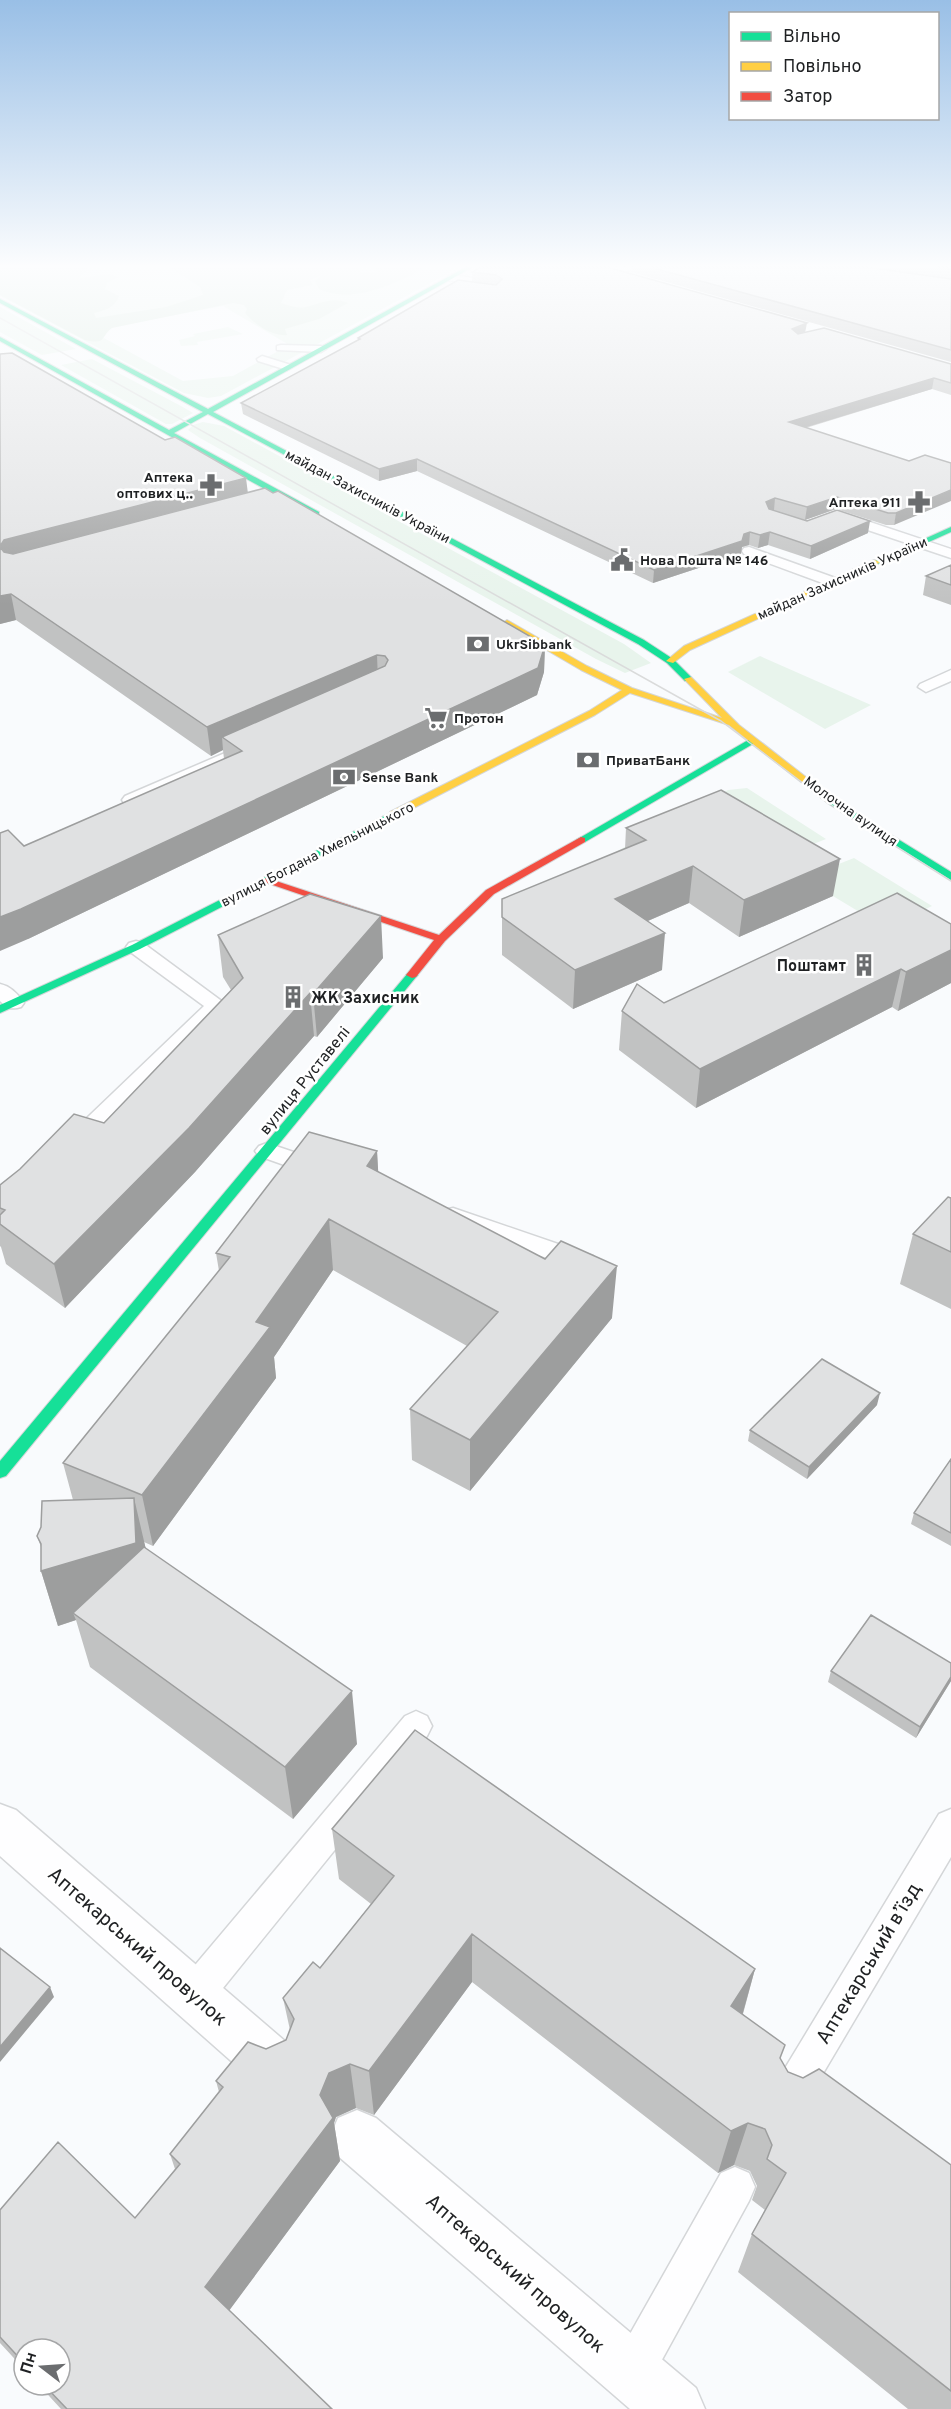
<svg xmlns="http://www.w3.org/2000/svg" width="951" height="2409" viewBox="0 0 951 2409" font-family="Overpass,sans-serif">
<rect width="100%" height="100%" fill="#f9fbfd"/>
<!-- green -->
<path fill="#e8f4ec" fill-rule="evenodd" d="M0 267H460L221 396 208 398 184 393 0 296ZM223 306 289 345 233 376 183 381 91 331Z
M0 307 76 349 42 355 0 332Z
M228 327 243 334 197 342 198 345 181 346 179 340 195 336 193 334Z
M92 359 181 406 193 413 172 424H166L61 365Z
M203 422 224 426 624 644 651 663 625 673 596 659 200 438 188 430 193 425Z
M760 656 871 705 825 729 728 672Z
M747 788 826 839 773 860 565 880 728 790Z
M854 858 932 906 886 928 803 878Z"/>
<!-- forest -->
<path fill="#d5e6da" d="M0 267H85L88 270 81 275 80 278 110 274 118 277 107 283 105 289 119 296C115 308 105 310 94 313L96 318 166 307 203 295 200 287 169 267H361L359 270 362 273H376L374 267H427C397 283 353 305 319 289L315 281 321 275 310 280 313 285 287 290 281 303C288 305 298 309 305 307 320 304 333 296 348 303L319 319 285 329 287 335C273 337 254 324 245 313L247 309 244 305 233 303 112 328C100 337 107 345 85 340L0 295Z"/>
<g fill="none" stroke-linecap="round" stroke-linejoin="round">
<!-- lane casing -->
<g stroke="#d4d6d8" stroke-width="3">
<path id="lane" d="M619 267H644L607 275 602 272Z
M451 275 503 282 508 285 503 288 448 280V276Z
M281 345 321 346 326 349 321 352 277 350V346Z
M262 356 291 365 292 367 287 370 258 361 257 359Z
M840 512 951 549V558L835 519 833 516Z
M749 547 838 579 840 582 838 585H828L744 554 742 551 744 548Z
M951 670V681L926 692 918 687 920 684Z
M253 741 259 742 261 746 259 750 137 804H125L122 800 125 796Z
M136 941 143 943 227 1005 83 1147 75 1150 67 1147 63 1142 67 1137 204 1006 129 951 126 947 129 943Z
M0 984C10 986 18 994 24 1003L21 1007C12 1010 7 1008 0 1001Z
M267 1143 326 1163 330 1169 326 1175 318 1177 259 1156 255 1151 259 1146Z
M453 1208 593 1256 596 1262 593 1268 584 1271 444 1222 441 1216 444 1210Z
M416 1711 427 1716 432 1726 427 1736 206 2009 193 2014 180 2009 175 1996 180 1983 405 1716Z
M951 1809V1857L799 2114 786 2120 773 2114 767 2101 773 2088 939 1814Z
M735 2167 749 2173 755 2187 749 2201 647 2387 632 2393 617 2387 611 2372 617 2357 721 2173Z"/>
</g>
<!-- street casing -->
<g stroke="#d4d6d8" stroke-width="3">
<path id="street" d="M0 1804 16 1810 293 2048 301 2066 293 2084 275 2092 257 2084 0 1856Z
M357 2110 376 2118 696 2388 705 2409H630L338 2156 330 2137 338 2118Z"/>
</g>
<!-- fast casing -->
<g stroke="#d4d6d8" stroke-width="2">
<path id="fast" d="M466 267H473L213 412 644 640 673 659 691 677V681H685L667 663 638 644 208 414 174 433 319 512V516H313L0 341V337L2 338 169 430 203 412 0 303V299L208 409Z
M951 527V532L880 564 873 562Z
M750 739 758 741 585 842H577L576 840Z
M833 799 951 872V880L829 804V800Z
M394 811 399 814 398 816 140 949 0 1013V1005L132 945Z
M412 972 418 975 416 977 6 1476 0 1478V1461L408 973Z"/>
</g>
<!-- slow casing -->
<g stroke="#d4d6d8" stroke-width="2">
<path id="slow" d="M874 560 881 562 690 650 673 663 666 661 684 646Z
M507 620 587 666 632 688 722 718 684 679 691 677 739 725 838 802 837 804H829L729 725 630 693 595 715 398 816H390V812L589 711 622 690 581 670 504 625 503 623Z"/>
</g>
<!-- jam casing -->
<g stroke="#d4d6d8" stroke-width="2">
<path id="jam" d="M581 837 585 838V842L494 894 445 941 416 977 412 978 406 975 434 940 261 881 266 878 270 879 439 935 486 890Z"/>
</g>
<!-- lane -->
<use href="#lane" fill="#fefeff" fill-rule="evenodd"/>
<!-- street -->
<use href="#street" fill="#fefeff" fill-rule="evenodd"/>
<!-- fast -->
<use href="#fast" fill="#16e098" fill-rule="evenodd"/>
<!-- slow -->
<use href="#slow" fill="#ffcf43" fill-rule="evenodd"/>
<!-- jam -->
<use href="#jam" fill="#f24e42" fill-rule="evenodd"/>
<!-- tram -->
<path stroke="#dadbdb" stroke-width="1.5" d="M0 318 721 721 841 812 951 881"/>
</g>
<!-- wall -->
<path fill="#c1c2c2" d="M481 267 805 333 951 364V395L932 389 806 428 909 461 894 525H886L836 509 805 520 868 533 810 559 768 545 758 548 749 545 742 547 741 554 653 583 417 471 379 481 243 414 241 403 358 341V338L472 282V272Z
M632 267H951V362L631 272Z
M0 354 248 492 545 645 544 672 537 695 28 939 24 846 224 759 223 750 211 756 16 620 0 624Z
M951 565V605L923 595 926 576Z
M626 828 833 896 739 937 689 903 648 921 662 970 573 1009 502 955V899L625 849Z
M951 924V983L898 1011 892 1007 696 1108 619 1050 622 1011 664 1003Z
M218 935 383 958 317 1037 314 1036 195 1172 65 1308 6 1264 1 1247 0 1246V1185L104 1123 231 990 223 977Z
M377 1151 378 1172 612 1318 470 1491 412 1460 410 1409 467 1346 333 1270 274 1357 276 1378 153 1546 144 1542 146 1549 357 1744 293 1819 90 1667 76 1620 58 1626 41 1571V1547L37 1536 73 1500 63 1463 219 1271 216 1253Z
M951 1198V1309L900 1284 913 1234Z
M877 1405 807 1479 748 1441 750 1430Z
M951 1459V1546L911 1524 914 1513Z
M951 1663V1681L916 1738 828 1682 831 1671Z
M332 1829 755 1969 743 2014 780 2058 788 2072 951 2165V2409H908L738 2272 752 2234 765 2210 752 2200 757 2186 750 2171 734 2165 718 2173 472 1982 374 2115 356 2108 336 2117 334 2123 340 2161 229 2310 332 2409H61L39 2385H60L24 2349V2369L0 2343V2210L135 2218 175 2169 170 2154 219 2092 216 2081 266 2049 286 2040 290 2030 283 1998 320 1968 371 1904 339 1879Z"/>
<!-- shaded-wall -->
<path fill="#9d9e9e" d="M807 323 805 333 791 339 792 329Z
M934 378 932 389 787 433 789 422Z
M417 459V471L379 481V469Z
M246 478 249 502 5 572 0 546 4 540Z
M951 490V501L894 525 896 513Z
M837 497 836 509 805 520 807 507Z
M775 498 774 510 765 514 766 502Z
M870 521 868 533 810 559 811 546Z
M750 532 749 545 742 547 741 554 653 583 654 570Z
M770 532 768 545 758 548 760 535Z
M11 594 16 620 0 624V596Z
M545 645 544 672 537 695 28 939 0 951V917Z
M377 655 378 682 222 737 223 750 211 756 207 727Z
M840 859 833 896 739 937 744 900Z
M693 866 689 903 613 936 615 899Z
M381 916 383 958 317 1037 313 994Z
M665 933 662 970 573 1009 575 970Z
M951 950V983L898 1011 906 972Z
M901 969 892 1007 696 1108 700 1069Z
M310 993 314 1036 195 1172 65 1308 54 1264Z
M377 1151 380 1202 367 1166Z
M329 1219 333 1270 274 1357 276 1378 153 1546 142 1495 256 1322Z
M617 1266 612 1318 470 1491V1440Z
M880 1393 877 1405 807 1479 809 1467Z
M134 1498 147 1554 73 1613 76 1620 58 1626 41 1571Z
M951 1677V1681L916 1738 920 1727Z
M352 1691 357 1744 293 1819 285 1767Z
M472 1934V1982L374 2115 369 2071Z
M755 1969 742 2016 731 2006Z
M50 1987 54 1997 0 2062V2047Z
M350 2064 356 2108 336 2117 334 2123 340 2161 220 2323 205 2287 320 2095 329 2073Z
M748 2123 734 2165 718 2173 731 2131Z"/>
<!-- building -->
<path fill="#e0e1e2" stroke="#9d9e9e" stroke-width="1.5" d="M481 267H607L807 323 792 329 798 334 824 328 951 364V383L934 378 789 422 909 461 925 455 951 463V490L896 513H888L837 497 807 507 775 498 766 502 769 509 807 521 837 510 870 521 811 546 770 532 760 535 750 532 744 534 742 541 654 570 417 459 379 469 241 403 360 339 358 338 458 280 496 285 502 279 496 275 472 272Z
M650 267H866L951 279V350Z
M936 267H951V269Z
M12 353 165 440 175 437 246 478 4 540 0 546V354Z
M265 488 273 493 278 491 545 645 538 668 21 909 0 917V833L8 830 24 846 242 751 222 737 385 666 388 660 385 656 377 655 207 727 11 594 0 596V547L4 552 13 554Z
M951 565V585L926 576Z
M721 790 840 859 744 900 693 866 615 899 665 933 575 970 502 917V899L646 840 626 828Z
M897 893 951 924V950L906 972 901 969 700 1069 622 1011 637 984 664 1003Z
M310 894 381 916 313 994 310 993 189 1128 54 1264 0 1224V1215L5 1210 0 1208V1185L20 1169 74 1114 104 1123 243 978 218 935Z
M309 1132 377 1151 367 1166 545 1259 561 1241 617 1266 470 1440 410 1409 498 1312 329 1219 256 1322 270 1327 142 1495 63 1463 230 1257 216 1253Z
M948 1197 951 1198V1252L913 1234Z
M822 1359 880 1393 809 1467 750 1430Z
M951 1459V1533L914 1513Z
M134 1498 136 1543 41 1571V1544L37 1536 41 1527 42 1501Z
M144 1547 352 1691 285 1767 73 1613Z
M871 1615 951 1663V1677L920 1727 831 1671Z
M415 1730 755 1969 731 2006 785 2045 780 2058 788 2072 803 2078 819 2069 951 2165V2391L752 2234 786 2173 767 2159 772 2145 765 2129 748 2123 731 2131 472 1934 369 2071 350 2064 329 2073 320 2095 333 2118 205 2287 332 2409H67L44 2385H60V2349H24V2363L0 2337V2210L58 2142 135 2218 180 2164 170 2154 223 2087 216 2081 248 2042 266 2049 286 2040 294 2019 283 1998 313 1962 320 1968 394 1876 332 1829Z
M0 1948 50 1987 0 2047Z"/>
<!-- sky -->
<linearGradient id="sky" x2="0" y2="1"><stop stop-color="#99bfe6"/><stop offset="0.44" stop-color="#fcfdfe"/><stop offset="1" stop-color="#fcfdfe" stop-opacity="0"/></linearGradient>
<rect width="951" height="605" fill="url(#sky)"/>
<!-- icons -->
<defs>
<g id="pharmacy-bare" transform="scale(1.8)"><path d="M-2-6h4v4h4v4h-4v4h-4v-4h-4v-4h4Z" fill="#6b6d6f" stroke="#fff" stroke-width="2.5" paint-order="stroke"/></g>
<g id="civic-bare" transform="scale(1.8)"><path d="M-.6-6.5H3V-4.5H.6V-3L4-1V1h2V6H-6V1h2V-1L-.6-3ZM-1.2 2.5V6h2.4V2.5Z" fill="#6b6d6f" stroke="#fff" stroke-width="2.5" paint-order="stroke"/></g>
<g id="bank-bare" transform="scale(1.8)"><path d="M-6-4H6V4H-6ZM0-2.3a2.3 2.3 0 1 0 0 4.6a2.3 2.3 0 1 0 0-4.6Z" fill="#6b6d6f" stroke="#fff" stroke-width="2.5" paint-order="stroke"/></g>
<g id="supermarket-bare" transform="scale(1.8)"><path d="M-6-5.5h2.5l.6 2H6L4.5 2H-2.5L-4.4-4H-6ZM-1.5 3.2a1.3 1.3 0 1 0 .1 0ZM3 3.2a1.3 1.3 0 1 0 .1 0Z" fill="#6b6d6f" stroke="#fff" stroke-width="2.5" paint-order="stroke"/></g>
<g id="building-bare" transform="scale(1.8)"><path d="M-4-6H4V6H1V3H-1V6H-4ZM-2.5-4.3h1.7v1.8h-1.7ZM.8-4.3h1.7v1.8H.8ZM-2.5-1h1.7V.8h-1.7ZM.8-1h1.7V.8H.8Z" fill="#6b6d6f" stroke="#fff" stroke-width="2.5" paint-order="stroke"/></g>
</defs>
<g fill-rule="evenodd">
<use href="#pharmacy-bare" x="211" y="485"/>
<use href="#pharmacy-bare" x="919" y="502"/>
<use href="#civic-bare" x="622" y="560"/>
<use href="#bank-bare" x="478" y="644"/>
<use href="#supermarket-bare" x="436" y="718"/>
<use href="#bank-bare" x="588" y="760"/>
<use href="#bank-bare" x="344" y="777"/>
<use href="#building-bare" x="864" y="965"/>
<use href="#building-bare" x="293" y="997"/>
</g>
<g text-anchor="middle" stroke-width="5" stroke-linejoin="round" paint-order="stroke">
<!-- far-poi labels -->
<g font-size="14" font-weight="bold" fill="#1f2123" stroke="#fff" text-anchor="start">
<text x="193" y="482" text-anchor="end">Аптека<tspan x="193" dy="16">оптових ц‥</tspan></text>
<text x="901" y="507" text-anchor="end">Аптека 911</text>
<text x="640" y="565">Нова Пошта № 146</text>
<text x="496" y="649">UkrSibbank</text>
<text x="454" y="723">Протон</text>
<text x="606" y="765">ПриватБанк</text>
<text x="362" y="782">Sense Bank</text>
</g>
<!-- far-street labels -->
<g font-size="14" fill="#1f2123" stroke="#fff">
<text transform="translate(368 496) rotate(28)" y="5">майдан Захисників України</text>
<text transform="translate(842 578) rotate(-24)" y="5">майдан Захисників України</text>
<text transform="translate(851 811) rotate(35)" y="5">Молочна вулиця</text>
<text transform="translate(317 854) rotate(-27)" y="5">вулиця Богдана Хмельницького</text>
</g>
<!-- poi labels -->
<g font-size="16" font-weight="bold" fill="#1f2123" stroke="#fff" text-anchor="end">
<text x="846" y="971">Поштамт</text>
<text x="311" y="1003" text-anchor="start">ЖК Захисник</text>
</g>
<!-- street labels -->
<g font-size="16" fill="#1f2123" stroke="#fff">
<text transform="translate(304 1080) rotate(-51)" y="6">вулиця Руставелі</text>
</g>
<!-- near-street labels -->
<g font-size="20" fill="#1f2123" stroke="#fff">
<text transform="translate(138 1946) rotate(41)" y="7">Аптекарський провулок</text>
<text transform="translate(868 1963) rotate(-59)" y="7">Аптекарський в’їзд</text>
<text transform="translate(516 2273) rotate(41)" y="7">Аптекарський провулок</text>
</g>
</g>
<!-- legend -->
<rect x="729" y="12" width="210" height="108" fill="#ffffff" stroke="#a5a6a7" stroke-width="1.5"/>
<rect x="741" y="32" width="30" height="9" fill="#16e098" stroke="#a5a6a7" stroke-width="1.5"/>
<text x="783" y="42" font-size="18" fill="#1f2123">Вільно</text>
<rect x="741" y="62" width="30" height="9" fill="#ffcf43" stroke="#a5a6a7" stroke-width="1.5"/>
<text x="783" y="72" font-size="18" fill="#1f2123">Повільно</text>
<rect x="741" y="92" width="30" height="9" fill="#f24e42" stroke="#a5a6a7" stroke-width="1.5"/>
<text x="783" y="102" font-size="18" fill="#1f2123">Затор</text>
<!-- north arrow -->
<g transform="translate(42 2367) rotate(287)"><circle r="28" fill="#ffffff" stroke="#a5a6a7" stroke-width="1.5"/>
<path d="M0-4.5L10 22L0 15L-10 22Z" fill="#6b6d6f"/>
<text y="-9" font-size="16" font-weight="bold" text-anchor="middle" fill="#1f2123">Пн</text>
</g>
</svg>
